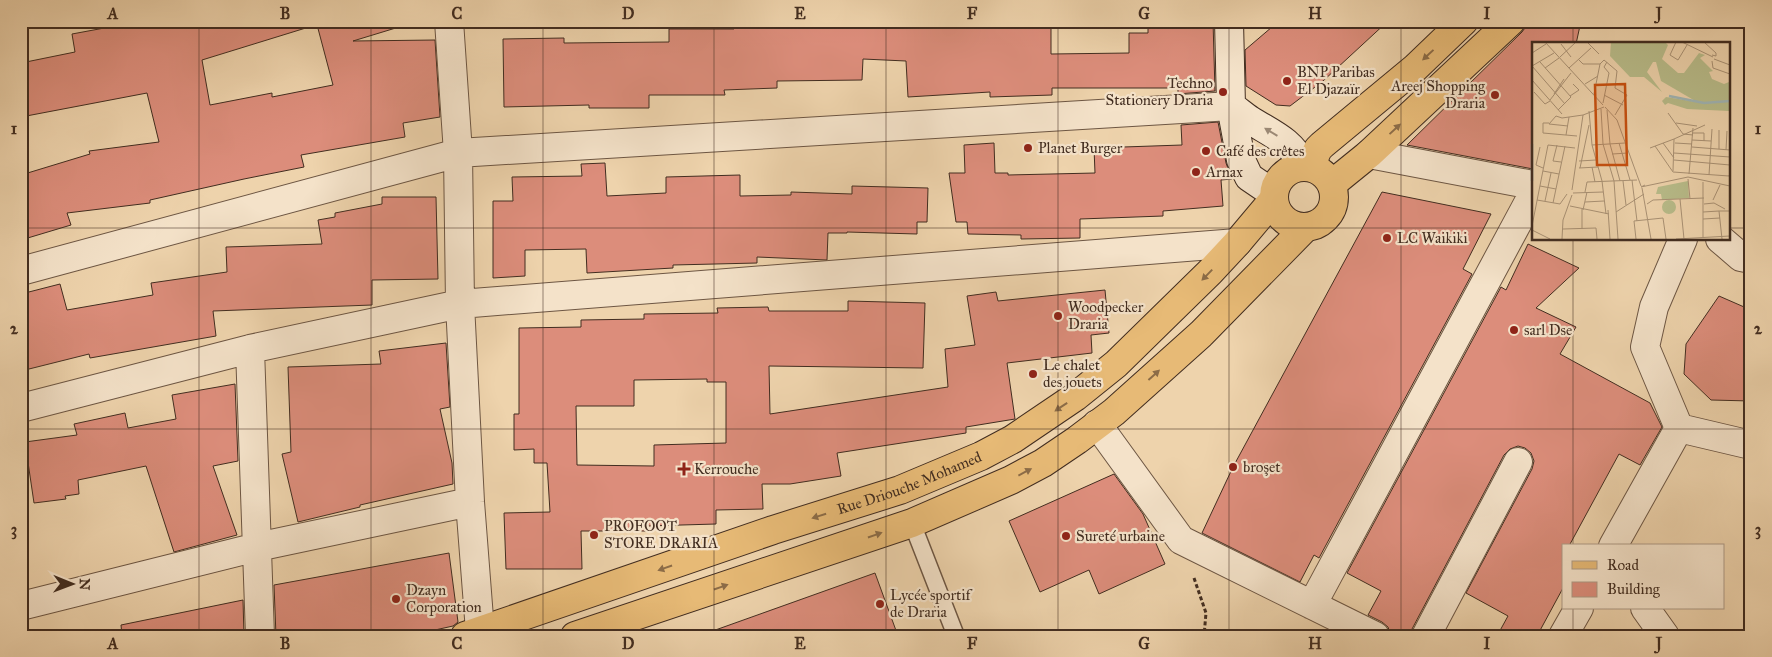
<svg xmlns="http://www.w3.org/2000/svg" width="1772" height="657" viewBox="0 0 1772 657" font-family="'IM FELL Great Primer',serif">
<rect width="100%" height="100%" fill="#eed3ac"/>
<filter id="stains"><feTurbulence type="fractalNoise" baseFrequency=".004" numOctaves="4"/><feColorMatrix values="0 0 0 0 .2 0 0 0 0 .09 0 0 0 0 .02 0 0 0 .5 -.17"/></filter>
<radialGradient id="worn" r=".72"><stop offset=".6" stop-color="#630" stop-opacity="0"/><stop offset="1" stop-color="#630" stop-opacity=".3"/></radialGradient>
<!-- building -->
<path fill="#dc8d7b" stroke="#422d20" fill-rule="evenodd" d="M142 21H309V27L202 60 210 105 272 93V97L333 85 316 21H398L399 27 353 41 435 40 440 117 403 123 405 137 301 155 304 167 244 179 150 200V203L67 213 71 225 21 240V175L90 154 89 151 159 142 147 93 21 117V63L75 52 72 34Z
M816 21H884V23L970 21V28L1051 26V54L1129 53V33H1148V21H1213L1215 91 1178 94V88H1052V95L990 97V92L908 97 906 61 863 59 862 80 777 81V88L724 90 725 95H649V108H589V105L504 107 503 39 564 38V43L669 42V29H734L733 23Z
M1279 21H1388L1323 81 1290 106 1276 105 1246 86 1245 50Z
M1530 21H1581L1576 44H1533V169L1407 145 1522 32Z
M1218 122 1226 163 1232 179 1221 180 1223 206 1163 211V216L1080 219V238L1021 239V235L968 234 967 222H956L949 173H965L964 145 994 143 995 173H1008V175L1095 173 1094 148 1182 145 1181 125Z
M605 163 607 196 666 193V177L740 175V196L791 195V192L852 194V186L928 188 927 222H917V234L847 232V233H828L827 260 757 257V263L673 265V268L587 273 586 249 525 250V276L493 278V201H513L512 177 582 176 581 164Z
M1382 192 1491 214 1463 269 1472 274 1319 558 1314 555 1300 582 1202 533 1233 467Z
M382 197H436L438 279 372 280V305L213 311 216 336 90 358 89 354 21 371V294L60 284 67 310 153 295 151 283 227 272 226 247 322 244 318 220 335 217V213L382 204Z
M1528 244 1579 268 1536 308 1576 327 1560 354 1650 403 1662 427 1640 465 1619 454 1569 546H1563V588L1537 636H1497L1508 616 1466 593 1532 469 1534 461 1531 453 1525 448 1518 446 1510 449 1504 455 1412 629 1411 636H1391L1388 627 1382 622 1368 615 1381 591 1347 573 1501 287 1506 290Z
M1105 290 1109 333 1091 335 1092 353 1007 363 1015 419 966 427V433L837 453 841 476 790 484H762L763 509 716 510V524L647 526V531H581L582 569H506L504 513 550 512 547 463H534V449L514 450V414H519V328L581 327V320L644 319V314L718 313 717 308 768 307 769 311H848V301L925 303 923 368 769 366 770 414 948 387 945 349 975 345 967 296 996 292 998 301ZM707 379V382H726V443L654 445V466L577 465 576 406H634V380Z
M1719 296 1751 310V401L1711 400 1684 374 1686 344Z
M446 343 450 407 440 409 452 463 453 484 360 505V507L298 522 282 454 291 452 288 367 381 364 379 351Z
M235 384 238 461 213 466 237 535 174 552 146 466 78 480 79 494 65 496 66 499 34 503 25 442 77 435 74 424 125 413 128 428 176 419 172 395Z
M1114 474 1143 514 1165 564 1099 594 1089 570 1040 592 1009 521Z
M449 553 458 622 453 626 408 636H276L274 585Z
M875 573 898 636H708L707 633Z
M243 600 244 636H122L121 625Z"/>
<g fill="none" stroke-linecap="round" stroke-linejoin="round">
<!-- service casing -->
<g stroke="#6d5643" stroke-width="19">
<path id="service" d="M912 523 956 636"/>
</g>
<!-- minor casing -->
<g stroke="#6d5643" stroke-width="30">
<path id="minor" d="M449 21 458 153 460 304 470 502 480 631
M1369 154 1533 185
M1720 239 1741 257 1751 259
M21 271 458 153 1231 106
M250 349 260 636
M21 408 250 349 460 304 1237 243
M1097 424 1181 540 1375 636
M1679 428 1645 347 1654 307 1683 239
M1613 546 1679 428 1751 445
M1312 605 1533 194
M21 606 257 547 470 502
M1645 608 1665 636
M1426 636 1518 462
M1563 636 1579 608"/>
</g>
<!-- secondary casing -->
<g stroke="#422d20" stroke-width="30">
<path id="secondary" d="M1229 21 1231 106 1241 160 1249 177 1274 194
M1231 106C1237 110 1244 116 1250 120 1274 135 1290 140 1304 166"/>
</g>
<!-- primary casing -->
<g stroke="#422d20" stroke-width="30">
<g id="primary">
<circle cx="1304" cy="197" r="30"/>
<path d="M1310 167 1318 149 1322 145 1415 68 1464 21"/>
<path d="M1332 184 1369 154 1511 21"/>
<path id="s1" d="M465 636 773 530 900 490 981 456 1013 439 1075 397 1116 364 1210 272 1237 243 1274 199"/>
<path d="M575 636 912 523 1011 480 1043 463 1077 440 1114 412 1201 334 1305 228"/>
</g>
</g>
<!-- path -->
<path stroke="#422d20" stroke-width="3" stroke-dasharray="4 2.5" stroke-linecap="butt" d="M1194 578 1206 613 1204 636"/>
<!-- service -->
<use href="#service" stroke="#f4e2c9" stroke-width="16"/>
<!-- minor -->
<use href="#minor" stroke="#f4e2c9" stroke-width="28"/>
<!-- secondary -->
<use href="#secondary" stroke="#f4e2c9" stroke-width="28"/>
<!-- primary -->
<use href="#primary" stroke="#e7ba76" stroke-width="28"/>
</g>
<!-- one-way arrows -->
<defs><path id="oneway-solid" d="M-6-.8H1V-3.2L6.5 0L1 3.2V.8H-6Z" transform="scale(1.25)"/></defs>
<g fill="#8c6c47">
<use href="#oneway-solid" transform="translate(1428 55) rotate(137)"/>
<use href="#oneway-solid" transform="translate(1395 129) rotate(-43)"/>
<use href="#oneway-solid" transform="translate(1207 275) rotate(134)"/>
<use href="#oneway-solid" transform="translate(1154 375) rotate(-42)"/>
<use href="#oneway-solid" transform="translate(1061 407) rotate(146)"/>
<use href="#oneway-solid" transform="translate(1025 472) rotate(-28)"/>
<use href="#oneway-solid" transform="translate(819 516) rotate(162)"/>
<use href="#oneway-solid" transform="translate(875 535) rotate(-19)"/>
<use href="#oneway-solid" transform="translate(665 568) rotate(161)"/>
<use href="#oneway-solid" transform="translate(721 587) rotate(-19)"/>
</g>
<use fill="#9b8874" href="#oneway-solid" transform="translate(1271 132) rotate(-149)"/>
<!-- grid -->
<path fill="none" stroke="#422d20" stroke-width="1" stroke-opacity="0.55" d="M199 21V636M371 21V636M543 21V636M714 21V636M886 21V636M1058 21V636M1229 21V636M1401 21V636M1573 21V44M21 228H1533M1728 228H1751M1573 239V546M21 429H1751M1573 608V636"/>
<!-- markers -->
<g fill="#8f2418" stroke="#f4e2c9" stroke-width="2">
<circle cx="1287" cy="81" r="5"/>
<circle cx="1223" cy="92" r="5"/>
<circle cx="1495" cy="95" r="5"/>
<circle cx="1028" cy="148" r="5"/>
<circle cx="1206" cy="151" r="5"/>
<circle cx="1196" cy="172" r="5"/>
<circle cx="1387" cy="238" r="5"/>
<circle cx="1058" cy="316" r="5"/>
<circle cx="1514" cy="330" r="5"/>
<circle cx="1033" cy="374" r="5"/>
<circle cx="1233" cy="467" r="5"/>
<path d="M681.5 461.5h5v5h5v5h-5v5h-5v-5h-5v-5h5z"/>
<circle cx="594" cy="535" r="5"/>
<circle cx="1066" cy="536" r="5"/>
<circle cx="396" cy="599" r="5"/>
<circle cx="880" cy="604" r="5"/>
</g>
<g text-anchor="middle" stroke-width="4.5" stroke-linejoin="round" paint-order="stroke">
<!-- poi labels -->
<g font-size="15" fill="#422d20" stroke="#f4e2c9" text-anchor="start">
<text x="1297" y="77">BNP Paribas<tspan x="1297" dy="17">El Djazaïr</tspan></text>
<text x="1213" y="88" text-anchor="end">Techno<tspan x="1213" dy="17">Stationery Draria</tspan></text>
<text x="1485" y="91" text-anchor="end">Areej Shopping<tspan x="1485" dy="17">Draria</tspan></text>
<text x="1038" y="153">Planet Burger</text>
<text x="1216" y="156">Café des crêtes</text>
<text x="1206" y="177">Arnax</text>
<text x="1397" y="243">LC Waikiki</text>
<text x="1068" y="312">Woodpecker<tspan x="1068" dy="17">Draria</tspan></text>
<text x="1524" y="335">sarl Dse</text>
<text x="1043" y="370">Le chalet<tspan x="1043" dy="17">des jouets</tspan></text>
<text x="1243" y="472">broşet</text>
<text x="694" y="474">Kerrouche</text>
<text x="604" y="531">PROFOOT<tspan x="604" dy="17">STORE DRARIA</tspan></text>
<text x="1076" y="541">Sureté urbaine</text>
<text x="406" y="595">Dzayn<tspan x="406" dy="17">Corporation</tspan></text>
<text x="890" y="600">Lycée sportif<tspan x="890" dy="17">de Draria</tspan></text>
</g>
<!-- street labels -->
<g font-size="15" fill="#422d20" stroke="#f4e2c9">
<text dy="5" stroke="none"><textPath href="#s1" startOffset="470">Rue Driouche Mohamed</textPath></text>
</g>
</g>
<!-- overview -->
<g transform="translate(1532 42)">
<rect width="198" height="198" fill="#eed3ac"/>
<path d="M79 0H133L136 3 130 17 146 31H152L167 11 173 13 168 16 181 29 177 30 180 37 192 42 197 40V69L155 67 136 61 133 63 130 59 134 55 165 60 129 39 124 20H121L115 30 130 50 112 35H98L78 14ZM156 139 157 156 130 158 129 152H124L126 145ZM130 165a7 7 0 1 1 14 0a7 7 0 1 1-14 0Z" fill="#b8bc8a"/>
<path fill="none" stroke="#9fb5b5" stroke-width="2.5" d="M137 54 172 61 198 59M0 102V139"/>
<path fill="none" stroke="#a99174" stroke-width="1" d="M13 0 71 63M55 0 67 12M144 0 138 13 146 18 155 3M150 0 181 15M172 0 184 11V14L180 13M29 2 39 15M0 11 14 2M28 15 44 0M182 17 198 23M47 18 51 22H68L62 52M180 19 181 26 198 32M8 20 39 55 26 68M68 22 72 18 85 29 83 46 95 53 83 73M0 24 33 62M0 24 22 11M13 26 27 16M37 26 59 6M0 38 30 72M53 42 66 34M2 50 13 62 18 59M22 52 32 37M72 53 91 63M38 54 47 48 41 42M18 58 39 31M71 61 77 31 72 25 75 20M73 65 85 78 109 144M69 67 71 102 82 139 86 197M75 68 78 102 88 139M57 69 60 103 70 139 74 172M136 71 151 92 161 93M17 81H11V91L45 94M144 81 165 84M17 82 24 74 30 76 51 73M17 82 36 84M161 91H172V99M34 93 37 75M160 98 179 99M87 101 98 138M131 101 142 116M143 101 160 102M25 103 21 119 29 120M60 103 93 101M123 104 141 130 197 134 198 131M8 105 4 123 11 126M160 105 198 108M118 106 142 97M187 107V88M194 108 195 89M142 111 198 115M80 112 96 111M142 118 198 123M47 119 64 118M60 125 63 140M47 126 66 125M48 126 57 83M11 129 27 132M141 129 142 97 173 83M157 132 161 86M177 133 180 87M156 137 158 157M100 138 105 179M91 139 94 163M171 140V195M113 143 109 145 156 135 198 144M8 144 24 147M110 146 119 197M40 148 51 73 72 65M53 150 55 140 105 138M41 151 71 150M148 157 152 197M5 158 28 162 35 152M181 158 188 143M13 159 19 131M53 160 72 159M21 161 33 104M115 162 121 158 172 156M172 162 182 161 193 167M38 164 77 172M50 167V187M51 168 55 150M76 168 78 197M84 170 112 152M171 170 187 169M171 177 188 176M0 184 16 103 43 106M31 187 64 186 65 197M0 188 18 197M30 197 31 178 40 153M104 197 102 179 131 176 134 197M144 197 198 194M190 197 187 169H198"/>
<path fill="#c75010" fill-opacity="0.15" stroke="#c75010" stroke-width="2.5" d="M93 42 95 123H65L63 43Z"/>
<rect width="198" height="198" fill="none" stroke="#422d20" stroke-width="2.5"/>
</g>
<!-- margin -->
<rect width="1772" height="657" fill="none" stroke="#eed3ac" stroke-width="55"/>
<!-- legend -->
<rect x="1562" y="544" width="162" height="65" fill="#f4e2c9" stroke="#ad9a85"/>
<rect x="1572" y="561" width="25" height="8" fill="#e7ba76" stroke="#ad9a85"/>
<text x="1607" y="570" font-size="15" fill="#422d20">Road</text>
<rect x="1572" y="582" width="25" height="15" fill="#dc8d7b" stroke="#ad9a85"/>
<text x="1607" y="594" font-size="15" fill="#422d20">Building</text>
<!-- north arrow -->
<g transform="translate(72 584) rotate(91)" stroke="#f4e2c9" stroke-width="4" paint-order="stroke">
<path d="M0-4L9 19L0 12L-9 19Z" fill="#422d20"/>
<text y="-8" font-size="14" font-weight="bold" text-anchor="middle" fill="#422d20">N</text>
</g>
<rect x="28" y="28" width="1716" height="602" fill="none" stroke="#422d20" stroke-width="2"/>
<g font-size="16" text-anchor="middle" font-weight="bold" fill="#422d20">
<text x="113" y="19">A</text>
<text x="285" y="19">B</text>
<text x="457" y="19">C</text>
<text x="628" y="19">D</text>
<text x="800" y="19">E</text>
<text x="972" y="19">F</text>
<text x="1144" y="19">G</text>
<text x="1315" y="19">H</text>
<text x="1487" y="19">I</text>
<text x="1659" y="19">J</text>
<text x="14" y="134">1</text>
<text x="1758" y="134">1</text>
<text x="14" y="334">2</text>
<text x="1758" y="334">2</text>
<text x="14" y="535">3</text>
<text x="1758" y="535">3</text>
<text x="113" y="649">A</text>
<text x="285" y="649">B</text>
<text x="457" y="649">C</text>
<text x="628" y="649">D</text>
<text x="800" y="649">E</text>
<text x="972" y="649">F</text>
<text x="1144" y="649">G</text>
<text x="1315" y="649">H</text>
<text x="1487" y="649">I</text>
<text x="1659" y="649">J</text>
</g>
<rect width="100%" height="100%" filter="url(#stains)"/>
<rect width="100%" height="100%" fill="url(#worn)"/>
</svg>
